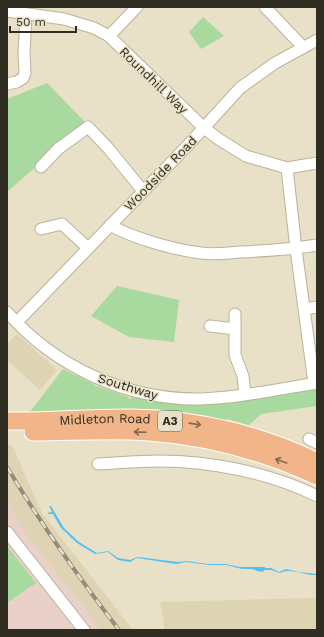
<svg xmlns="http://www.w3.org/2000/svg" width="324" height="637" viewBox="0 0 324 637" font-family="'Work Sans',sans-serif">
<rect width="100%" height="100%" fill="#e8e0c7"/>
<!-- built -->
<path fill="#ded4b4" d="M17 334 57 370 40 390 7 360V344Z
M7 445H12L42 513 133 630H102L26 535 7 499Z
M317 598V630H165L160 602Z"/>
<!-- education -->
<path fill="#e9d0c9" d="M7 499 26 535 102 630H7Z"/>
<!-- green -->
<path fill="#a8d99e" d="M203 17 224 36 201 49 189 32Z
M47 83 86 123 7 192V99Z
M117 286 179 300 174 342 129 337 91 316Z
M63 369 97 386 128 397 129 399 133 397C194 410 256 399 317 389V406L261 414 249 425 227 419 225 424 29 413Z
M7 546 36 583 7 603Z"/>
<!-- water -->
<path fill="#58bff2" d="M49 506H51L64 528 79 542 97 553 108 551 118 558 130 560 138 557 178 562 187 561 208 564H225L240 567H265V568H271L279 572 286 569 299 572 317 574V575C305 576 291 567 280 573L271 570H264L263 572 257 571 252 569H242L226 565H209L186 562 176 564 137 558 130 562 118 560 108 552 95 554 77 543 61 528 53 514H48V513L52 512Z"/>
<g fill="none" stroke-linecap="round" stroke-linejoin="round">
<!-- minor casing -->
<g stroke="#bab29a" stroke-width="13">
<path id="minor" d="M265 7 303 47
M7 11 64 19 94 28 109 36 204 128 220 140 246 156 287 168 317 163
M109 36 137 7
M7 84 17 82 23 78 25 73 24 53 26 14
M41 167 58 149 88 127 108 148 143 191
M287 168 296 249 314 383
M110 225C132 238 175 250 201 253 214 255 227 253 240 252 266 251 292 249 317 245
M41 229 62 224 88 248
M304 309 317 307
M7 312C55 367 127 400 200 399 239 398 278 389 317 383
M17 322 189 144 240 88 275 63 317 40
M210 326 235 329V355L243 376 245 394
M235 329V314
M309 439 317 443
M98 464C118 463 139 461 159 461 211 461 271 473 317 496
M7 532 84 630"/>
</g>
<!-- highway casing -->
<g stroke="#fff" stroke-width="19">
<g id="highway">
<path id="s1" d="M7 421C49 422 90 417 132 418 195 419 260 434 317 462"/>
<path d="M33 432C72 432 111 429 149 432 208 436 264 452 317 476"/>
</g>
</g>
<!-- minor -->
<use href="#minor" stroke="#fff" stroke-width="11"/>
<!-- highway -->
<use href="#highway" stroke="#f1b589" stroke-width="17"/>
<!-- rail casing -->
<g stroke="#928c7a" stroke-width="4">
<path id="rail" d="M7 467C41 524 79 578 119 630"/>
</g>
<!-- rail -->
<use href="#rail" stroke="#e8e0c7" stroke-width="2.5" stroke-dasharray="8" stroke-linecap="butt"/>
</g>
<!-- one-way arrows -->
<defs><path id="oneway-shaft" d="M-6 0H5M1.5-3L5.5 0L1.5 3" fill="none" stroke-width="1.6" stroke-linecap="round" stroke-linejoin="round"/></defs>
<g stroke="#866a50">
<use href="#oneway-shaft" transform="translate(195 424) rotate(8)"/>
<use href="#oneway-shaft" transform="translate(140 432) rotate(-178)"/>
<use href="#oneway-shaft" transform="translate(281 461) rotate(-160)"/>
</g>
<g text-anchor="middle" stroke-width="3" stroke-linejoin="round" paint-order="stroke">
<!-- shield labels -->
<rect fill="#e8e0c7" stroke="#666254" stroke-width="1" x="158" y="411" width="24" height="20" rx="3"/>
<g font-size="12" font-weight="bold" fill="#2f2c22">
<text x="170" y="425">A3</text>
</g>
<!-- street labels -->
<g font-size="13" fill="#2f2c22" stroke="#e8e0c7">
<text transform="translate(154 80) rotate(44)" y="5">Roundhill Way</text>
<text transform="translate(160 173) rotate(-46)" y="5">Woodside Road</text>
<text transform="translate(128 386) rotate(17)" y="5">Southway</text>
<text dy="5" stroke="none"><textPath href="#s1" startOffset="98">Midleton Road</textPath></text>
</g>
</g>
<!-- border -->
<rect width="324" height="637" fill="none" stroke="#2f2c22" stroke-width="16"/>
<!-- scale -->
<path d="M10 26v6h66v-6" fill="none" stroke="#2f2c22" stroke-width="2"/>
<text x="16" y="26" font-size="12" fill="#2f2c22" stroke="#e8e0c7" stroke-width="3" paint-order="stroke">50 m</text>
</svg>
